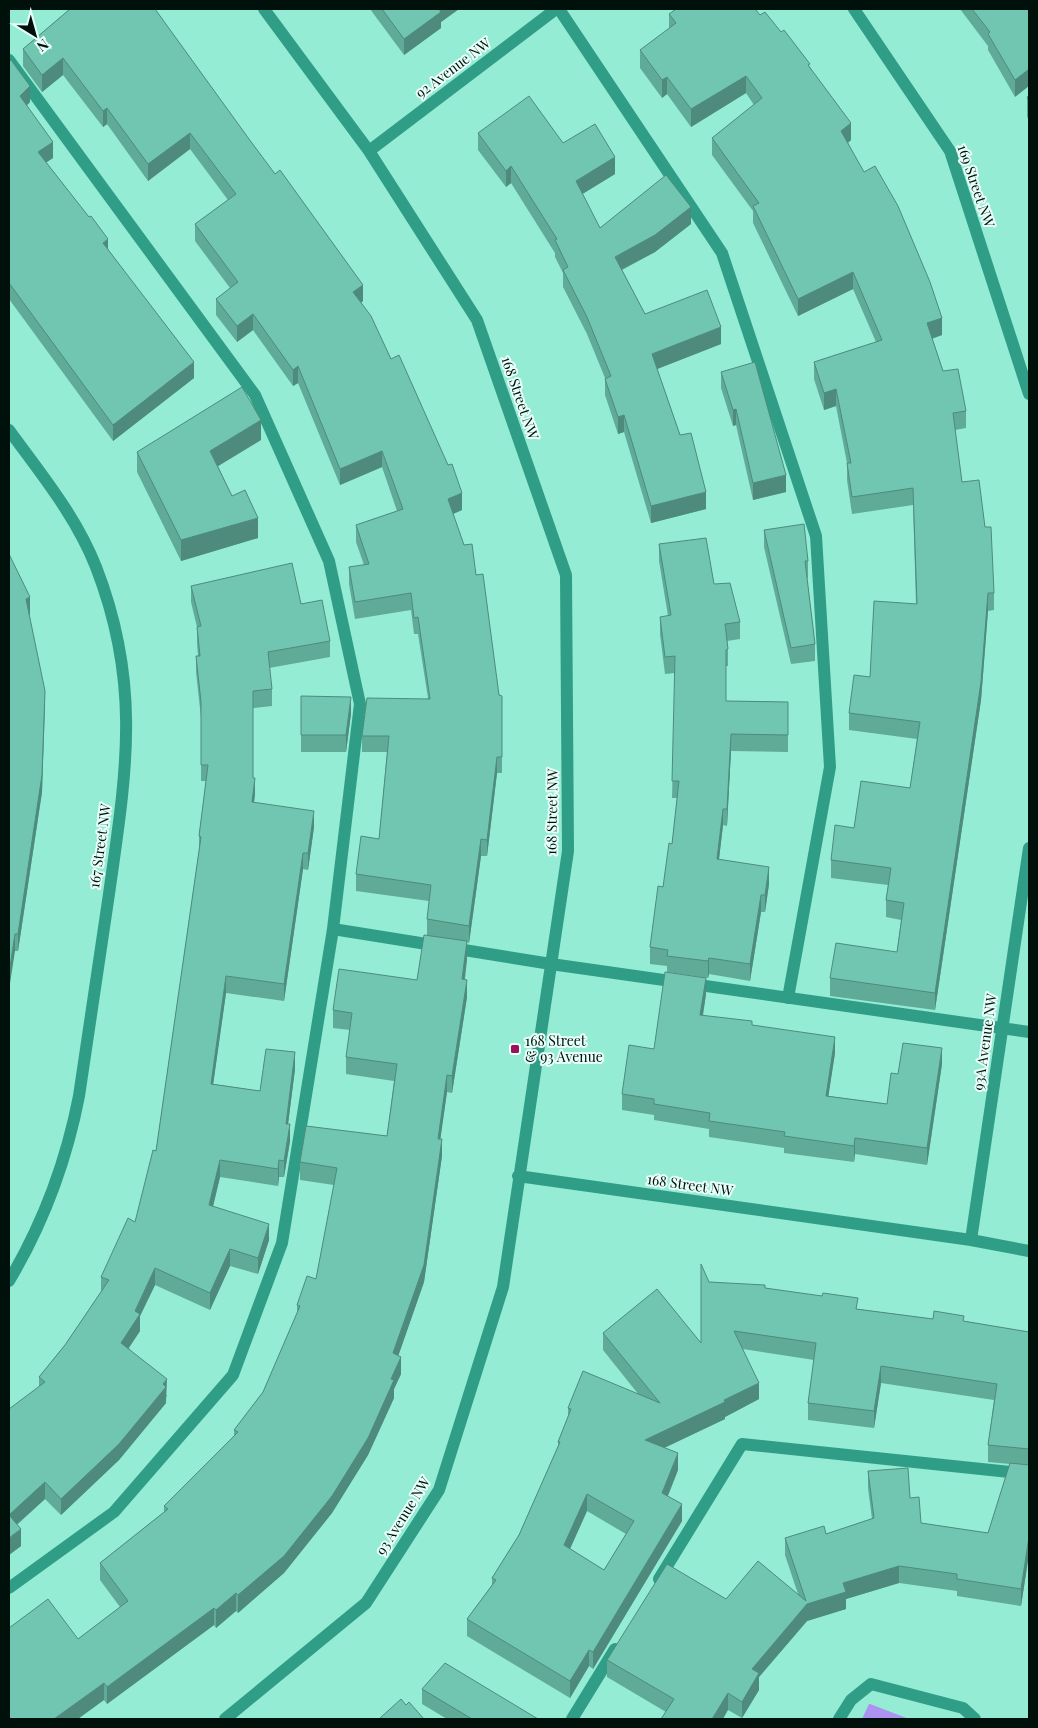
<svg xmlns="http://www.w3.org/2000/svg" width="1038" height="1728" viewBox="0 0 1038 1728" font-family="'Playfair Display',serif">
<rect width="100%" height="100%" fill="#95ecd5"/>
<!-- green -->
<path fill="#ad92f1" d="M869 1704H870L909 1719H862Z"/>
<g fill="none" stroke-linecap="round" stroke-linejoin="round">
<!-- minor -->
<path stroke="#309e87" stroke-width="12" d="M559 9 722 253 816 536 830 767 788 998
M854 9 950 151 1029 394
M9 60 255 395 329 561 360 704 333 929
M369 151 556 9
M9 430C41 474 76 516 96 567 142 685 126 774 109 894 99 962 89 1029 79 1096 66 1163 44 1222 9 1281
M518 1176 971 1240 1029 1251
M971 1240 1029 848
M659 1579 742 1444 1029 1474
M9 1588 114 1512 233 1375 282 1243 333 929 551 964 1029 1032
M225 1719 366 1603 439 1490 503 1287 568 851 566 575 477 320 369 151 264 9
M572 1719 615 1649
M839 1719 851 1700 871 1684 963 1708 975 1719"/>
</g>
<!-- wall -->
<path fill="#60aa98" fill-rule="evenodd" d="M70 9 363 301 361 303 391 359 462 510 453 514 464 545 476 575 499 695 502 696V773H497L487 856H481L469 943 467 942V959L465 980 467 997 452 1093 447 1092 440 1139 442 1156 424 1282 398 1356 401 1374 394 1389V1398L368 1455 332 1513 284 1573 238 1613 236 1611 216 1628 214 1625 107 1704 104 1700 78 1639 120 1607 100 1580V1563L164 1512V1506L234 1436V1430L263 1392 297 1314V1305L316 1279 334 1185 300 1180V1162L387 1136 394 1081 346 1074V1057L350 1030 333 1028V1010L417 980 427 935V919L429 901 356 891V874L379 839 387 752H362V736L428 698 418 634H414L411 610 355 619 349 584V567L364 565 356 542V525L397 511 382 467 340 485 298 383 293 386 253 330 237 342 216 315V299L230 288 195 241V224L228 200 190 149 148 181 107 124 103 127 63 75 42 92 23 66V49Z
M370 9H459L441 22V28L404 55Z
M960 9H1028L1015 97 988 50V46Z
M669 14 760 15 781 32 810 67 851 140 848 143 942 335 932 339 943 371 966 411V428L955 430 962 482 985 527 994 593V610L988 611 981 700 935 1010 830 996V978L897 952 901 920 886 917V900L888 885 831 878V860L854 828 910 788 917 739 849 730V713L870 677 916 604 913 505 852 514 847 480V463L836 406 824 410 814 379V362L876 342 853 289 798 316 753 223V211L712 155V138L754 105 746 93 691 127 667 94 662 98 640 68V50L669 29Z
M9 62 30 102 27 105 53 158 46 162 108 249 194 378 113 441 9 299Z
M1029 96V122L1027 116V97Z
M478 133 563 143 615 174 582 194 600 228 691 224 655 252 622 270 645 314 721 344 657 369 706 509 651 523 624 432 618 434 605 395V378L587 334 563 287V273L555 257V253L511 183 506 187 478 150Z
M721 372 786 492 753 500 736 425 733 426 721 388Z
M261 440 218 466 232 496 258 538 181 561 137 472V452Z
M764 530 808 561V578H807L815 644V661L791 664 764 547Z
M659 544 714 584 740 622V639L727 641 728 649V666H726V701L788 702V752L731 751 727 826 723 825 719 859 769 884 765 912H761L750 981 709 974 708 978 667 972V966L650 964V947L672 844 677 798H672L675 673 665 674 660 634V617L668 616 659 561Z
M9 554 30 614 29 615 45 708 42 792 18 951H15Z
M191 586 301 604 330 641V657L269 668 272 689V706L253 708V778L255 794 254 802 314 827 308 870 303 869 284 1001 226 993 213 1084 260 1091 295 1069 288 1124 290 1141 284 1177H279L278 1186 220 1177 213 1207 269 1240 258 1274 230 1266 210 1310 155 1285 140 1316V1331L129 1348 167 1396 166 1397V1403L119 1460 61 1515 45 1499 17 1525 21 1546 9 1555 39 1386V1377L65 1345 101 1292V1277L135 1222 156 1151 199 850V836L206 781H201V718L196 672V656H198L197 643V627L191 602Z
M301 696 351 714 346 752H301Z
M706 994 703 1016 752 1025 835 1053 828 1096 887 1104 898 1074 942 1064 927 1165 855 1154 854 1162 784 1153V1148L709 1137V1129L654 1120V1115L622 1110V1094L654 1049Z
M709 1282 765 1288 858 1309 933 1319 964 1321 1029 1332V1554L1021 1606 957 1596V1591L899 1583 846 1599V1609L807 1621 759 1677V1690L742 1718 728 1710 666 1712 607 1677V1660L726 1599 798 1594 785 1555V1538L826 1534 872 1519 868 1488V1471L910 1498 921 1523 988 1533 1010 1464 988 1462V1445L994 1400 881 1383 874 1428 808 1420V1403L814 1360 743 1349 759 1399 725 1417V1419L664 1448 678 1470 668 1496 682 1521 593 1669 589 1666 570 1698 467 1636V1619L492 1585V1578L519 1535 558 1447V1442L568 1417V1408L639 1395 603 1350V1333L701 1343ZM587 1511 626 1534 604 1570 570 1549Z
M422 1689 538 1719H447L422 1704Z"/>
<!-- shaded-wall -->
<path fill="#4e8b7c" d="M438 9H459L441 22V28L404 55V39Z
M63 58V75L42 92V75Z
M1029 69V86L1015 97V80Z
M746 76V93L691 127V109Z
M667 77V94L662 98V80Z
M30 86V102L20 112V96Z
M107 108V124L103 127V111Z
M851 123V140L841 148V131Z
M190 133V149L148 181V164Z
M53 142V158L38 168V152Z
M615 157V174L576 198V181Z
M511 166V183L506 187V171Z
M691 207V224L655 252 615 273V257Z
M108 239V255L103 243Z
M853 272V289L798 316V299Z
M363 285V301L353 308V292Z
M253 314V330L237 342V326Z
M942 318V335L927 340V323Z
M721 327V344L652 371V354Z
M194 362V378L113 441V425Z
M298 366V383L293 386V370Z
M836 389V406L824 410V393Z
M736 409V425L733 426V410Z
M624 415V432L618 434V417Z
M261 420V440L210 471V451Z
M382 451V467L340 485V469Z
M786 475V492L753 500V483Z
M706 492V509L651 523V506Z
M462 493V510L448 516V499Z
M258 518V538L181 561V540Z
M988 593V611L981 700 935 1010V993Z
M30 597V614L26 617V599Z
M45 691 42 792 18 951V934Z
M351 697V714L346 752V735Z
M731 734V751L727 826V809Z
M497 757V773L487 856V840Z
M255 778V794L252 818V802Z
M723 809V825L717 876V859Z
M314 811V827L308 870V853Z
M481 839V856L469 943V926Z
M303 853V869L284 1001V984Z
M769 867V884L765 912V895Z
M761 895V912L750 981V964Z
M15 934V951L9 990V973Z
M467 941V959L462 997V979Z
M709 958V974L708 978V961Z
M226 976V993L211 1100V1084Z
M706 978V994L700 1032V1015Z
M467 980V997L452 1093V1076Z
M835 1037V1053L826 1112V1096Z
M942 1048V1064L927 1165V1148Z
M295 1052V1069L286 1140V1124Z
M447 1075V1092L438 1156V1139Z
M290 1124V1141L284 1177V1161Z
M855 1138V1154L854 1162V1146Z
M442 1139V1156L424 1282 393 1371V1353Z
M220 1160V1177L209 1222V1205Z
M279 1160V1177L278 1186V1169Z
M269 1224V1240L258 1274V1258Z
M230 1249V1266L210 1310V1293Z
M155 1268V1285L140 1316V1331L121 1359V1343Z
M401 1357V1374L394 1389V1398L368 1455 332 1513 284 1573 238 1613V1595L391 1379Z
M881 1366V1383L874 1428V1411Z
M167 1379 166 1403 119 1460 61 1515V1499Z
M759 1383V1399L725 1417V1419L645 1457V1440Z
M678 1453V1470L662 1510V1493Z
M45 1482V1499L9 1531V1515Z
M587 1494V1511L564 1562V1545Z
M682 1504V1521L593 1669V1652Z
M21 1529V1546L9 1555V1538Z
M1029 1537V1554L1021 1606V1589Z
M899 1566V1583L846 1599V1609L807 1621 759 1677V1690L742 1718V1702L752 1669 807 1604 843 1583Z
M236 1593V1611L216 1628V1610Z
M214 1608V1625L107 1704V1687Z
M589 1650V1666L570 1698V1681Z
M104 1683V1700L78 1719H54Z
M728 1693V1710L723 1719H712Z"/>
<!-- building -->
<path fill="#70c6b1" stroke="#4e8b7c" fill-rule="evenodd" d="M70 9H155L249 139 275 174 280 170 363 285 353 292 371 316 391 359 399 355 448 465 452 464 462 493 448 499 464 545 472 544 476 575 483 574 499 695 502 696V757H497L487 840 481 839 469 926 427 919 431 885 356 874 361 836 379 839 389 736H362L367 698 430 699 418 617 414 618 411 593 355 602 349 567 369 564 356 525 403 509 382 451 340 469 298 366 293 370 253 314 237 326 216 299 238 282 195 224 236 194 190 133 148 164 107 108 103 111 63 58 42 75 23 49Z
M382 9H439L441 12 404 39Z
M676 9H755L760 15 765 12 781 32 784 30 810 64 808 65 851 123 841 131 864 172 875 166 898 206 930 282 942 318 927 323 943 371 958 369 966 411 953 413 962 482 979 480 985 527H991L994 593H988L981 682 935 993 830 978 836 943 897 952 904 903 886 900 891 868 831 860 835 825 854 828 861 781 910 788 920 722 849 713 854 675 870 677 874 601 917 604 913 488 852 497 847 463H851L836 389 824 393 814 362 882 340 853 272 798 299 753 206 759 203 712 138 762 98 746 76 691 109 667 77 662 80 640 50 676 23 669 14Z
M972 9H1028L1029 10V69L1015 80 988 34 990 32Z
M11 60 30 86 20 96 53 142 38 152 89 217 91 216 108 239 103 243 194 362 113 425 9 283V62Z
M529 96 563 143 595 124 615 157 576 181 600 228 666 175 691 207 655 235 615 257 645 314 707 290 721 327 652 354 680 435 691 433 706 492 651 506 624 415 618 417 605 379 611 376 587 317 563 270 568 267 555 240 557 239 511 166 506 171 478 133Z
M1029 96V102L1027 97Z
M755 362 786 475 753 483 736 409 733 410 721 372Z
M242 387 261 420 210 451 232 496 245 490 258 518 181 540 137 452Z
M804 524 808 561H805L815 644 791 648 764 530Z
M706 538 714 584 730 583 740 622 725 624 728 649 726 650V701L788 702V735L731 734 727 809H723L717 859 769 867 765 895H761L750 964 709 958 708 961 667 956 668 950 650 947 658 886 663 887 669 843 672 844 679 781H672L675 656 665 657 660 617 671 615 659 544Z
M9 554 30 597 26 599 45 691 42 775 18 934H15L9 973Z
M292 563 301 604 322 600 330 641 268 652 272 689 253 691V778H255L252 802 314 811 308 853H303L284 984 226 976 211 1084 260 1091 266 1049 295 1052 286 1124H290L284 1161 279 1160 278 1169 220 1160 209 1205 269 1224 258 1258 230 1249 210 1293 155 1268 135 1311 140 1314 121 1343 167 1379 163 1384 166 1387 119 1444 61 1499 45 1482 9 1515 21 1529 9 1538V1409L45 1382 39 1377 65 1345 109 1280 101 1277 128 1218 135 1222 153 1150 156 1151 201 837 199 836 208 765H201V702L196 656H200L197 627 201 626 191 586Z
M301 696 351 697 346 735H301Z
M424 935 467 941 462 979 467 980 452 1076 447 1075 438 1139H442L424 1265 393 1353 401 1357 391 1379 394 1380 368 1438 332 1496 284 1556 238 1595 236 1593 216 1610 214 1608 107 1687 104 1683 54 1719H9V1628L48 1599 78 1639 128 1601 100 1563 168 1509 164 1506 238 1432 234 1430 263 1392 300 1306 297 1305 307 1276 316 1279 337 1168 300 1162 306 1126 387 1136 397 1064 346 1057 352 1013 333 1010 339 969 417 980Z
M665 972 706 978 700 1015 752 1021V1025L835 1037 826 1096 887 1104 891 1073 898 1074 903 1043 942 1048 927 1148 855 1138 854 1146 784 1136 785 1132 709 1121 710 1113 654 1104V1099L622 1094 629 1045 654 1049Z
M701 1264 709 1282 765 1285V1288L822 1296 823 1293 858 1298 856 1309 933 1319 934 1311 964 1316 963 1321 1029 1332V1449L988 1445 997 1384 881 1366 874 1411 808 1403 816 1343 734 1331 759 1383 724 1400 725 1402 645 1440 678 1453 662 1493 682 1504 593 1652 589 1650 570 1681 467 1619 496 1580 492 1578 519 1535 560 1442H558L571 1409 568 1408 583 1371 660 1403 603 1333 657 1289 701 1343ZM587 1494 634 1521 604 1570 564 1545Z
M1010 1463 1029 1465V1537L1021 1589 957 1579V1574L899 1566 843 1583 846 1592 807 1604 752 1669 759 1673 742 1702 728 1693 712 1719H661L674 1699 607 1660 667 1564 726 1599 758 1561 806 1601 785 1538 824 1526 826 1534 874 1518 868 1471 908 1468 910 1498 919 1497 921 1523 988 1533Z
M445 1663 538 1719H472L422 1689Z
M401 1699 406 1705 409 1702 424 1719H379Z"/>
<!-- markers -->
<rect fill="#9e105c" stroke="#e7fff8" stroke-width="2" x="510" y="1044" width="10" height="10" rx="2.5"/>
<g text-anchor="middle" stroke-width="4" stroke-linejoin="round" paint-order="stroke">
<!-- street labels -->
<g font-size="14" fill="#00110c" stroke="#e7fff8">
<text transform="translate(453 68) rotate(-37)" y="5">92 Avenue NW</text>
<text transform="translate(976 186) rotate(71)" y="5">169 Street NW</text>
<text transform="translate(520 398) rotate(71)" y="5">168 Street NW</text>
<text transform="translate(552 812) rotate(-89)" y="5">168 Street NW</text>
<text transform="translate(100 846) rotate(-82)" y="5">167 Street NW</text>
<text transform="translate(985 1042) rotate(-82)" y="5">93A Avenue NW</text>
<text transform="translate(690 1185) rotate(8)" y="5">168 Street NW</text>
<text transform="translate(403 1516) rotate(-58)" y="5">93 Avenue NW</text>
</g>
<!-- poi labels -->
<g font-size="14" fill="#00110c" stroke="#e7fff8" text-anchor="start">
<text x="525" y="1046">168 Street<tspan x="525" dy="16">&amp; 93 Avenue</tspan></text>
</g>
</g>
<!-- border -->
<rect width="1038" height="1728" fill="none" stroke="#00110c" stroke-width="20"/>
<!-- north arrow -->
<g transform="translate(35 35) rotate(143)" stroke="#e7fff8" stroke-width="4" paint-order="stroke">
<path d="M0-4L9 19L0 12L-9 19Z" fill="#00110c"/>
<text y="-8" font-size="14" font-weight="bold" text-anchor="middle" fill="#00110c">N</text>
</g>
</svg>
